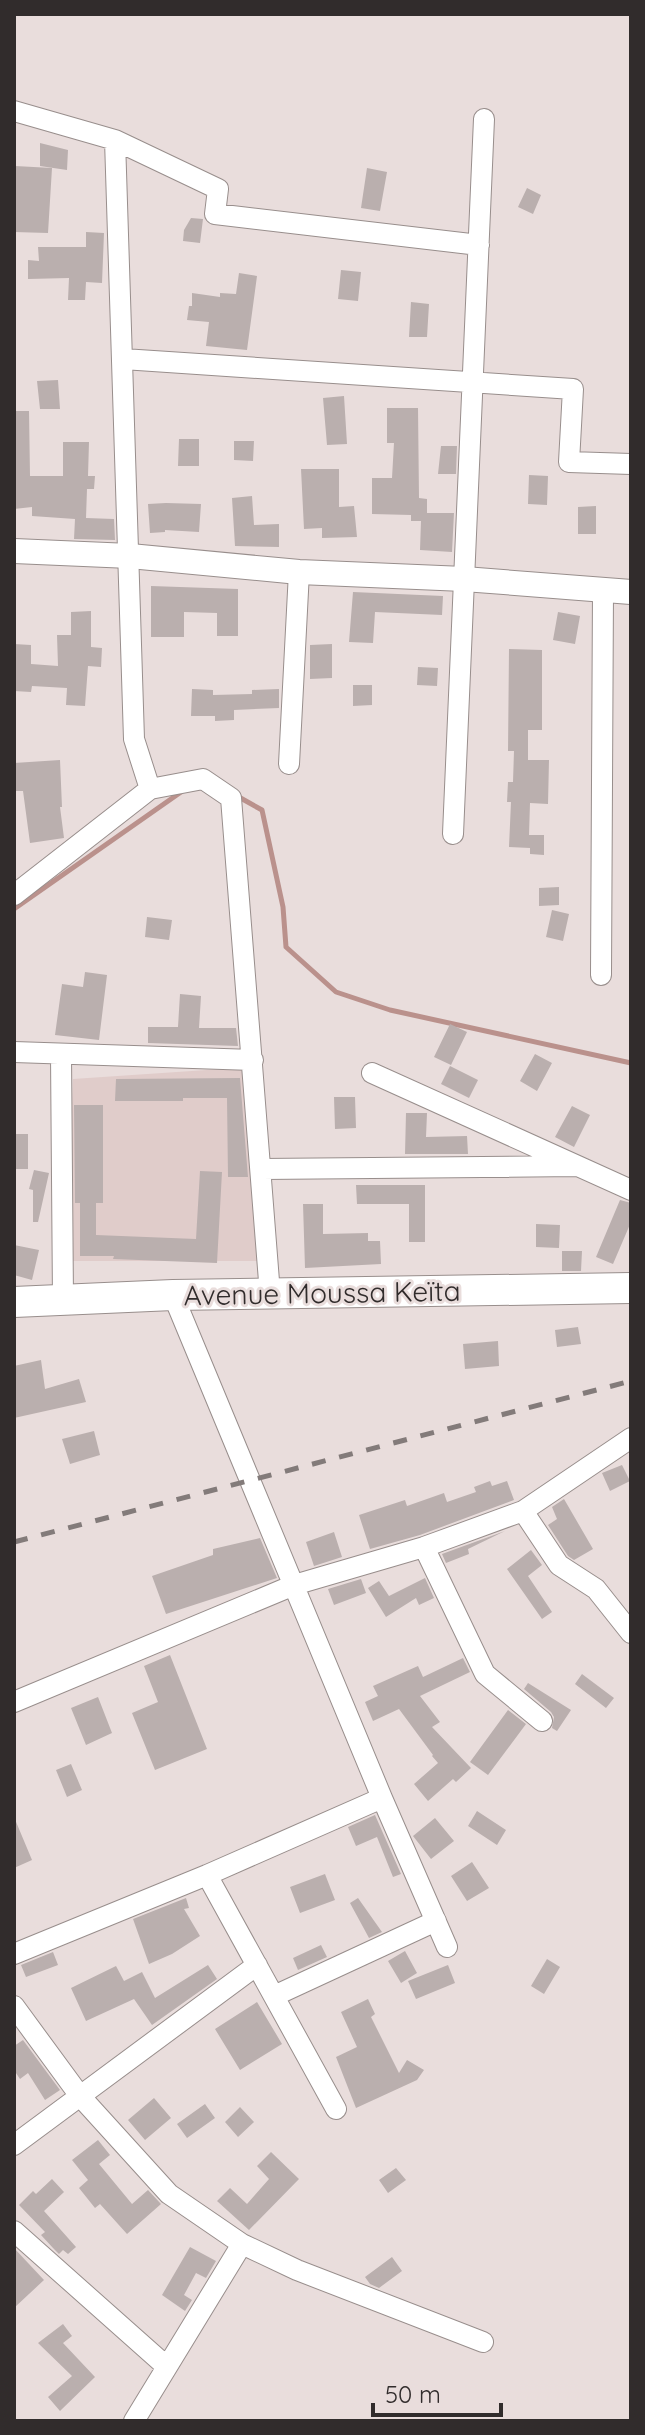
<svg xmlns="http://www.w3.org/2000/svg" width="645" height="2435" viewBox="0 0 645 2435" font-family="Quicksand,sans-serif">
<rect width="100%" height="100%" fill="#e9dddc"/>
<!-- built -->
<path fill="#e0ccca" d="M251 1067 263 1261H67L73 1079Z"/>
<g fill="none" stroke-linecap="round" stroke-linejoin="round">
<!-- stream -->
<path stroke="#ba918c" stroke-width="5" d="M237 796 262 810 283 907 286 947 336 992 390 1010 631 1063
M14 909 181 792"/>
</g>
<!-- building -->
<path fill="#baafae" d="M40 143 68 150 67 170 40 166Z
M15 166 52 168 48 233 14 232Z
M367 168 387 172 380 211 361 208Z
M527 188 541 195 533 214 518 207Z
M191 218 203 219 200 243 183 241 184 230Z
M86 232 104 233 102 283 86 282 85 300H68L69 278 28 279V260L39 261 38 247H86Z
M341 270 361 272 358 301 338 299Z
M239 273 257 276 247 350 206 346 209 322 187 320 189 306H192V293L220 297V293L236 294Z
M411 302 429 304 427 337H409Z
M58 380 60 409H40L37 381Z
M344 396 347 444 327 445 323 398Z
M387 408H418L419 498 427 499V513H454L452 552 420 550 421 521H411V515L372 514V478H392L394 443H387Z
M14 411H29L30 476H63V442H89L88 476H95L94 489H87L86 518 114 519 115 540 74 539 75 519 32 516V507L14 509Z
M179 439H199V466H178Z
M234 441H254L253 461 234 460Z
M441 446H457L456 474H438Z
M301 469H339V507L354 506 357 537 322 538V528L304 529Z
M529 475 548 476 547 505 528 504Z
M252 496 254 525 279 524V547L235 546 232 498Z
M166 503 201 504 199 532 165 530V532L150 533 148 504Z
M596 506V534H578V507Z
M151 586 238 589V636H217V613L184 612V637H151Z
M353 592 443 596 442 615 375 612 373 643 349 642Z
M91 611V647L102 648 101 667 88 666 85 706 66 705 67 688 32 686 31 692 14 691V644L31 645V664L58 666 57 635H71V612Z
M558 612 580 616 575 644 553 640Z
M332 644V678L310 679V645Z
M509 649 542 650V730H528V760H549L548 804 530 803 529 835H544V855L530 854V848L509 847 511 802H507L508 782H513L514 751H508Z
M418 667 438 668 437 686 417 685Z
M353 685H372V705L353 706Z
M192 689 213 690V695L252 694V690L279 689V708L234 710V720L215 721V716H191Z
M60 760 62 807H60L64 838 30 843 23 791H14V763Z
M559 887V905L539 906V888Z
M552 910 569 914 563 941 546 937Z
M147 917 172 920 169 940 145 937Z
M85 972 107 975 99 1040 55 1035 62 984 83 987Z
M180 994 201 996 199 1028H236L238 1046 148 1043V1027H178Z
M450 1024 467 1032 451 1065 434 1057Z
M535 1054 552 1063 537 1091 520 1081Z
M450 1066 478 1080 469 1098 441 1084Z
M240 1078 248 1177H228L227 1098H183V1101H115L116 1079Z
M334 1097H355L356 1128 335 1129Z
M74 1105H103V1203H96V1235L196 1239 200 1171 222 1172 217 1263 113 1259 114 1256H80V1203H75Z
M572 1106 590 1115 574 1147 555 1137Z
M406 1113H427L426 1137 467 1136 468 1154H405Z
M14 1134H28V1169H14Z
M34 1170 49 1173 38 1222H33V1190L29 1189Z
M356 1185H425V1242H409V1204H357Z
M620 1200 631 1203V1222L613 1264 596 1257Z
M303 1204H323V1234L368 1233V1241H380L381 1264 305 1268Z
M536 1224 560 1225 559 1248 536 1247Z
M14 1245 39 1250 32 1280 14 1275Z
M562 1251H582L581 1271H562Z
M578 1327 581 1344 557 1347 555 1330Z
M498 1341 499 1366 465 1369 463 1344Z
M41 1360 45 1389 79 1379 86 1402 14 1418V1366Z
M94 1431 100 1455 70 1464 62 1439Z
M622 1465 630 1481 610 1491 602 1473Z
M490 1481 492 1486 507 1481 514 1500 420 1535 370 1549 359 1515 405 1500 407 1506 444 1493 447 1502 476 1492 474 1487Z
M564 1499 593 1549 574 1560 568 1556 548 1525 557 1519 552 1507Z
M505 1531 468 1549 469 1554 446 1563 442 1554Z
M334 1532 342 1557 314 1566 306 1542Z
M260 1538 277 1578 166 1614 152 1576 213 1555V1549Z
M531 1550 542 1565 528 1576 552 1612 542 1619 507 1569Z
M425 1578 434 1598 419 1605 416 1598 386 1617 368 1588 379 1581 389 1596Z
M361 1579 366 1593 334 1605 328 1589Z
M170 1655 207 1749 155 1770 132 1713 158 1702 144 1666Z
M463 1658 470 1672 420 1696 440 1722 432 1727 471 1768 456 1782 453 1779 428 1801 414 1784 438 1763 432 1756 433 1755 399 1709 373 1721 365 1702 378 1696 373 1686 418 1666 423 1677Z
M582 1674 614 1698 606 1708 575 1684Z
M528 1683 571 1710 557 1731 552 1728 554 1717 551 1712 524 1689Z
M98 1697 112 1733 86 1745 71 1708Z
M508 1710 526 1724 488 1775 470 1762Z
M71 1764 82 1790 67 1797 56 1770Z
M477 1811 506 1830 497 1845 468 1826Z
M375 1815 401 1874 393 1877 377 1837 356 1846 348 1827Z
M14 1817 32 1860 14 1868Z
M435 1818 454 1841 431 1859 413 1836Z
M472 1862 489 1888 467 1901 451 1876Z
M325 1874 335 1900 300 1913 290 1887Z
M186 1898 189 1908 184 1909 200 1936 172 1954 149 1964 133 1919Z
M358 1898 382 1932 369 1938 350 1903Z
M321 1945 327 1957 298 1970 293 1958Z
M405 1951 417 1973 401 1983 388 1961Z
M53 1952 58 1965 26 1977 21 1965Z
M547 1959 560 1967 544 1994 531 1986Z
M208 1965 217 1979 152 2025 134 1999 86 2021 71 1988 116 1966 124 1981 142 1972 155 1998Z
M448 1965 455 1983 416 1999 408 1981Z
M368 1999 375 2014 371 2017 399 2073 407 2060 424 2070 417 2080 356 2108 336 2057 357 2047 341 2012Z
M257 2002 282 2044 240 2070 215 2029Z
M23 2040 60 2090 45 2100 28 2073 20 2079 14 2070V2046Z
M154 2098 171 2118 145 2140 128 2120Z
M205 2104 215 2118 187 2138 177 2124Z
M240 2107 254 2122 238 2137 225 2122Z
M98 2140 110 2155 99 2164 132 2204 148 2190 161 2204 127 2234 100 2204 95 2208 79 2188 88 2180 72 2160Z
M271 2152 299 2179 249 2230 217 2201 230 2188 247 2204 269 2179 257 2166Z
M396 2168 406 2180 388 2193 379 2180Z
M52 2179 64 2192 44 2211 76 2247 68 2254 63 2250 59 2254 53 2248 41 2235 45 2232 19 2205 33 2191 36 2194Z
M190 2247 216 2261 206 2278 196 2273 184 2295 192 2300 185 2311 162 2295Z
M14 2248 44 2280 14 2308Z
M392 2257 402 2271 379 2288 370 2284 365 2277Z
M63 2324 72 2336 63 2343 95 2377 60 2411 48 2397 72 2376 38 2343Z"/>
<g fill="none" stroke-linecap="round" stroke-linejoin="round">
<!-- minor casing -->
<g stroke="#988e8c" stroke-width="22">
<path id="minor" d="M14 111 115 140 218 189 215 214 479 245
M115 140 134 739 150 789
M123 359 573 389 569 462 631 464
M289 764 299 572
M453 834 484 119
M14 895 150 789 203 779 231 798 270 1294
M601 975 603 591
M14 1052 253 1060
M61 1055 63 1300
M372 1073 631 1190
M262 1169 577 1166
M173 1295 382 1798 447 1947
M523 1511 559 1565 596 1589 631 1633
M424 1547 485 1674 542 1721
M14 1702 294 1585 424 1547 523 1511 631 1438
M207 1875 336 2109
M14 1954 207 1875 382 1798
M274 1996 436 1921
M14 2006 80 2096 169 2194 242 2244 297 2270 483 2342
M14 2145 257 1965
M14 2231 167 2367
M134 2421 242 2244"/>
</g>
<!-- tertiary casing -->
<g stroke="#988e8c" stroke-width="26">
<path id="tertiary" d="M14 551 130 556 299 572 464 579 631 592"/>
</g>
<!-- primary casing -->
<g stroke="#988e8c" stroke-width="32">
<path id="primary" d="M14 1302 173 1295 631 1288"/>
</g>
<!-- minor -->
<use href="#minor" stroke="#fff" stroke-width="20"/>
<!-- tertiary -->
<use href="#tertiary" stroke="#fff" stroke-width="24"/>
<!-- primary -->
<use href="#primary" stroke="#fff" stroke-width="30"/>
<!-- rail -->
<path stroke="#837b7a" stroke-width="5" stroke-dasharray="14 14" stroke-linecap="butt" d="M14 1542 631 1381"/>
</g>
<g text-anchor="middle" stroke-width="6" stroke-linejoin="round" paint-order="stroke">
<!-- street labels -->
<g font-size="28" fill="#312c2c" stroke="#e9dddc">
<text transform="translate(322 1293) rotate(-1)" y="10">Avenue Moussa Keïta</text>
</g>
</g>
<!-- border -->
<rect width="645" height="2435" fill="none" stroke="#312c2c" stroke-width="32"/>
<!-- scale -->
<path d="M373 2403v12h128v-12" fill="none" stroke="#312c2c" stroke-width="4"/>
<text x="385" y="2403" font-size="24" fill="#312c2c" stroke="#e9dddc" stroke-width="6" paint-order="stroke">50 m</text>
</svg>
